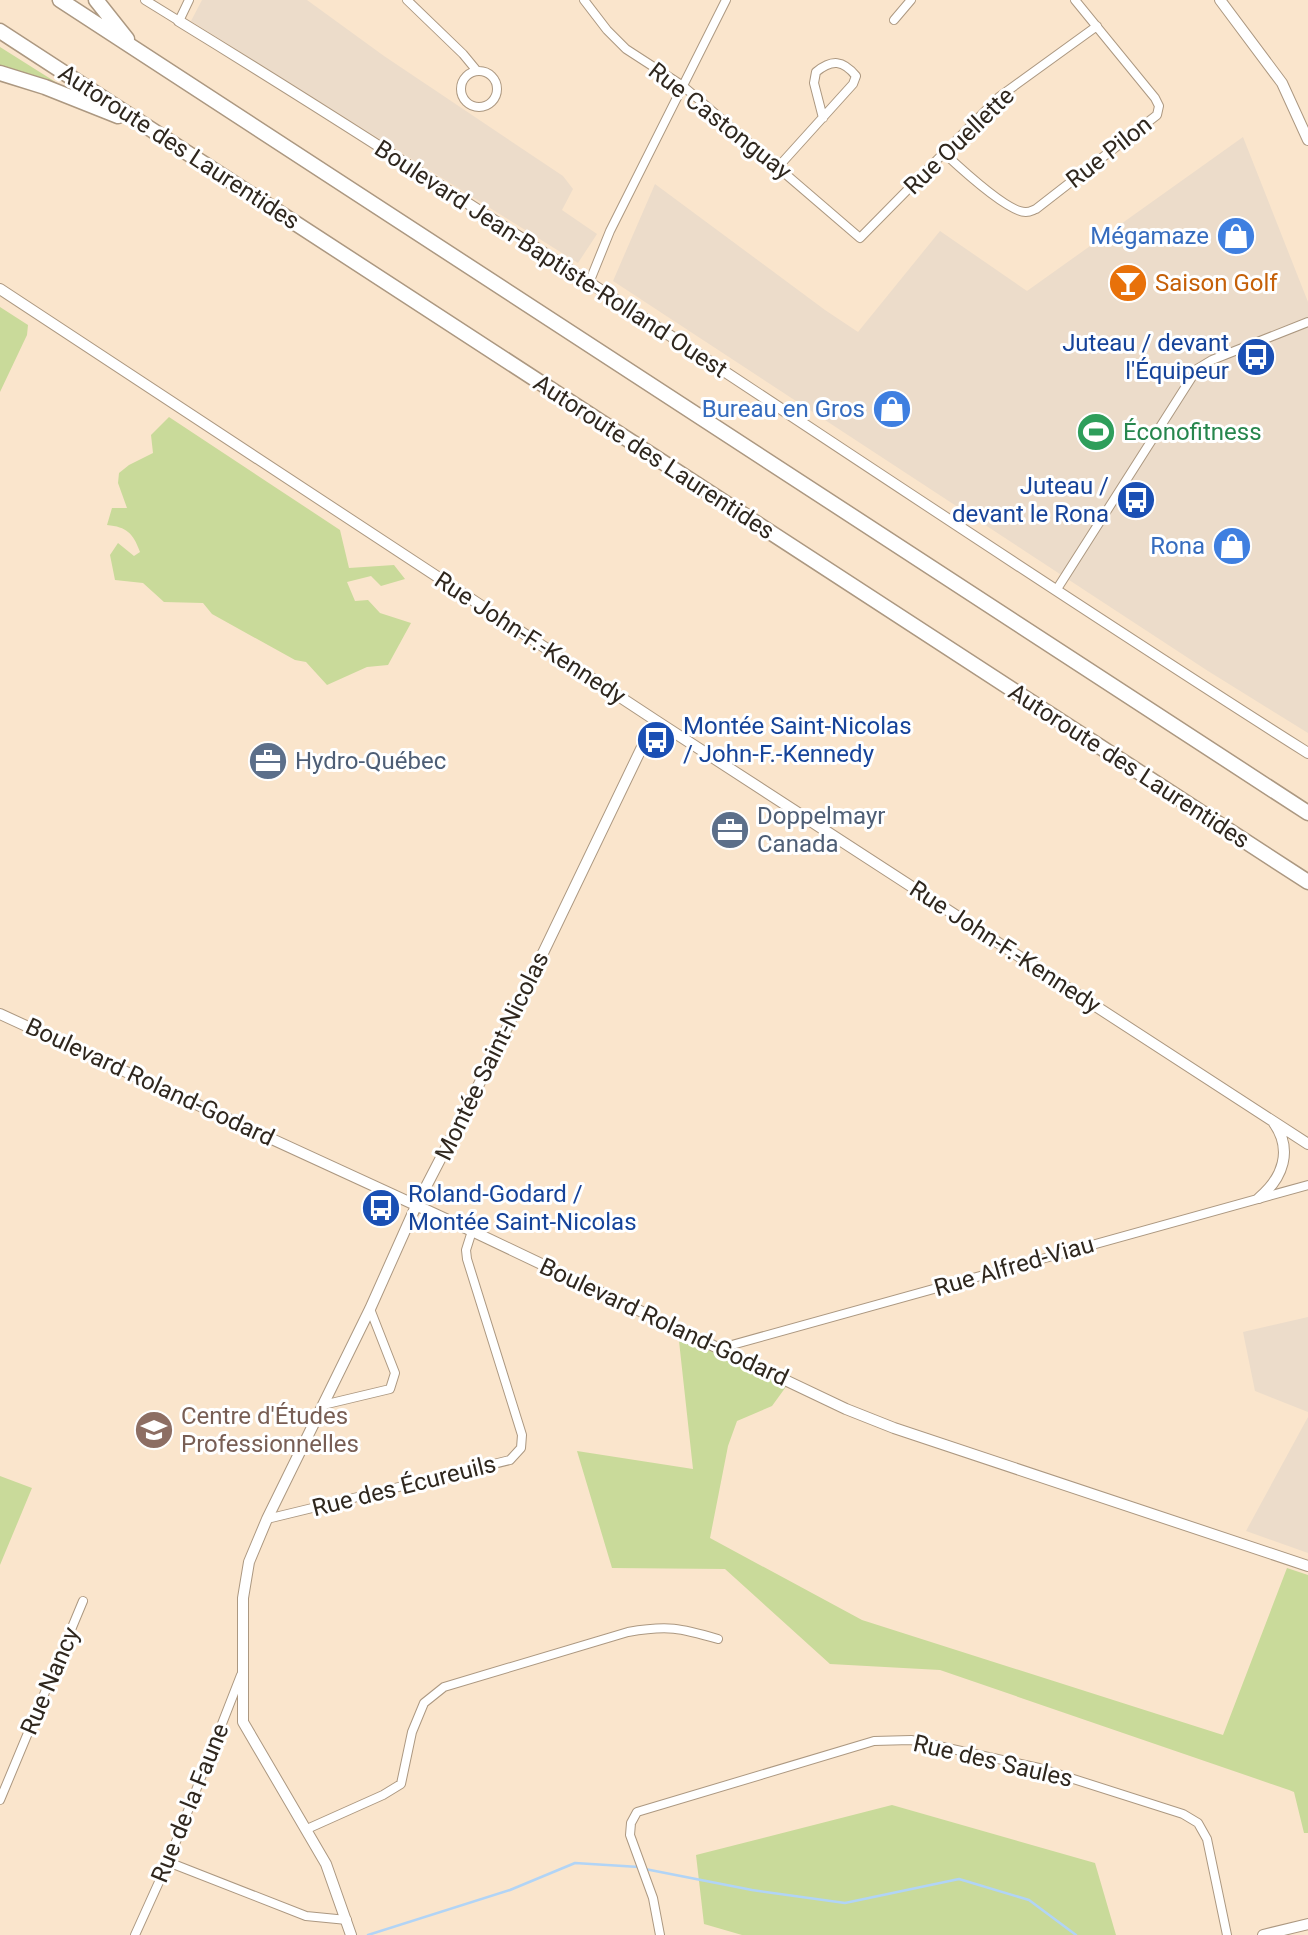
<svg xmlns="http://www.w3.org/2000/svg" width="1308" height="1935" viewBox="0 0 1308 1935" font-family="Roboto,sans-serif">
<rect width="100%" height="100%" fill="#fae5cc"/>
<!-- commercial -->
<path fill="#ecdcca" d="M202 0H307L384 56 563 176 573 189 562 210 597 234 578 263 191 21Z
M1243 137 1308 302V733L1208 671 613 281 655 184 825 310 858 332 940 231 1027 291Z
M1308 1317V1412L1255 1391 1243 1332Z
M1308 1417V1553L1246 1531Z"/>
<!-- green -->
<path fill="#c9da9a" d="M0 47 73 93 33 75 0 66Z
M0 307 28 325 27 335 0 392Z
M169 417 340 530 349 568 394 565 405 579 381 586 371 576 347 582 355 601 368 600 380 613 411 623 388 665 367 667 327 685 306 662 295 660 212 614 203 603 164 602 143 583 115 580 110 555 118 543 134 556 140 552C133 533 127 527 107 525L112 508H127L118 483 119 473 129 465 153 453 151 435Z
M678 1332 788 1384 772 1406 737 1421 728 1446 710 1538 862 1620 1223 1735 1287 1568 1308 1575V1833H1304L1294 1792 1289 1790 940 1670 830 1664 725 1569 612 1568 577 1451 693 1469Z
M0 1476 32 1488 0 1565Z
M892 1805 1095 1863 1116 1935H742L704 1924 696 1855Z"/>
<g fill="none" stroke-linecap="round" stroke-linejoin="round">
<!-- stream -->
<path stroke="#b1d4f6" stroke-width="2.5" d="M645 1869 752 1890 845 1903 959 1879 1029 1900 1076 1935
M368 1935 510 1890 575 1863 639 1867"/>
<!-- minor casing -->
<g stroke="#ac9881" stroke-width="10">
<path id="minor" d="M145 0 179 21 189 0
M407 0 463 54 477 71
M584 0 607 30 626 49 683 86 860 238 999 97 1097 26
M894 20 911 0
M461 89a18 18 0 1 1 36 0a18 18 0 1 1-36 0Z
M944 153C958 166 1008 213 1026 212 1030 212 1033 210 1036 209L1157 115 1159 106 1155 98 1075 0
M779 166 853 84 856 76C843 60 832 59 816 72L814 83 823 118
M589 283 610 231 726 0
M1057 589 1197 369 1212 360 1308 322
M721 1348 1308 1185
M323 1405 390 1389 395 1373 370 1309
M267 1519 510 1460 521 1448 522 1435 467 1259 466 1250 472 1231
M0 1800 83 1601
M307 1829 383 1795 401 1784 412 1732 424 1703 444 1687 628 1632C668 1625 680 1628 718 1639
M168 1862 306 1916 347 1920
M135 1935 168 1862 241 1675
M660 1935 653 1898 630 1835 631 1823 637 1812 874 1741 911 1740 1039 1768 1183 1814 1198 1823 1207 1839 1227 1935"/>
</g>
<!-- tertiary casing -->
<g stroke="#ac9881" stroke-width="12">
<path id="tertiary" d="M1220 0 1282 83 1308 140
M179 21C561 255 929 513 1308 753
M0 289 655 720 1308 1144
M0 1014 472 1231 846 1409 894 1428 1308 1566
M1259 1198C1283 1178 1293 1150 1274 1123
M351 1935 326 1864 243 1722V1598L249 1562 267 1519 370 1309 416 1206 493 1057 655 720
M1263 1935 1308 1924"/>
</g>
<!-- motorway casing -->
<g stroke="#ac9881" stroke-width="17">
<path id="motorway" d="M60 0 1308 813
M96 0 127 39
M0 31 1308 882
M0 73 45 87 118 116"/>
</g>
<!-- minor -->
<use href="#minor" stroke="#fff" stroke-width="8"/>
<!-- tertiary -->
<use href="#tertiary" stroke="#fff" stroke-width="10"/>
<!-- motorway -->
<use href="#motorway" stroke="#fff" stroke-width="14"/>
</g>
<!-- icons -->
<defs>
<g id="shop-disc" transform="scale(2.0125)"><circle r="9.5" fill="#3f7fe0" stroke="#fff"/><path d="M-5-2.5h2.3a2.7 3.5 0 0 1 5.4 0H5L5.5 6h-11ZM-1.5-2.5h3a1.5 2.3 0 0 0-3 0Z" fill="#fff"/></g>
<g id="bar-disc" transform="scale(2.0125)"><circle r="9.5" fill="#e8710a" stroke="#fff"/><path d="M-6-5H6L.8 .8V4.5H3.5V6h-7V4.5H-.8V.8Z" fill="#fff"/></g>
<g id="bus-disc" transform="scale(2.0125)"><circle r="9.5" fill="#1a4fb4" stroke="#fff"/><path d="M-5-6H5V4H4V6H2V4H-2V6H-4V4H-5ZM-3.5-4V0h7V-4ZM-3.5 1.2v1.5H-2V1.2ZM2 1.2v1.5H3.5V1.2Z" fill="#fff"/></g>
<g id="stadium-disc" transform="scale(2.0125)"><circle r="9.5" fill="#2e9e5b" stroke="#fff"/><path d="M0-5a6.5 5 0 1 0 0 10a6.5 5 0 1 0 0-10ZM-3.5-1.8h7v3.6h-7Z" fill="#fff"/></g>
<g id="office-disc" transform="scale(2.0125)"><circle r="9.5" fill="#5c6f8a" stroke="#fff"/><path d="M-6-3h4V-5.5h4V-3h4V5H-6ZM-1-4.5V-3h2v-1.5ZM-6 0V1H6V0Z" fill="#fff"/></g>
<g id="university-disc" transform="scale(2.0125)"><circle r="9.5" fill="#8d6e63" stroke="#fff"/><path d="M0-5L7-2L0 1L-7-2ZM-4 1L0 2.5L4 1V4Q0 6-4 4Z" fill="#fff"/></g>
</defs>
<g fill-rule="evenodd">
<use href="#shop-disc" x="1236" y="236"/>
<use href="#bar-disc" x="1128" y="283"/>
<use href="#bus-disc" x="1256" y="357"/>
<use href="#shop-disc" x="892" y="409"/>
<use href="#stadium-disc" x="1096" y="432"/>
<use href="#bus-disc" x="1136" y="500"/>
<use href="#shop-disc" x="1232" y="546"/>
<use href="#bus-disc" x="656" y="740"/>
<use href="#office-disc" x="268" y="761"/>
<use href="#office-disc" x="730" y="830"/>
<use href="#bus-disc" x="381" y="1208"/>
<use href="#university-disc" x="154" y="1430"/>
</g>
<g text-anchor="middle" stroke-width="6" stroke-linejoin="round" paint-order="stroke">
<!-- street labels -->
<g font-size="24" fill="#2f271e" stroke="#fff">
<text transform="translate(720 121) rotate(38)" y="8">Rue Castonguay</text>
<text transform="translate(959 141) rotate(-44)" y="8">Rue Ouellette</text>
<text transform="translate(179 147) rotate(33)" y="8">Autoroute des Laurentides</text>
<text transform="translate(1109 152) rotate(-38)" y="8">Rue Pilon</text>
<text transform="translate(551 259) rotate(33)" y="8">Boulevard Jean-Baptiste-Rolland Ouest</text>
<text transform="translate(654 457) rotate(33)" y="8">Autoroute des Laurentides</text>
<text transform="translate(530 638) rotate(33)" y="8">Rue John-F.-Kennedy</text>
<text transform="translate(1129 766) rotate(33)" y="8">Autoroute des Laurentides</text>
<text transform="translate(1005 947) rotate(33)" y="8">Rue John-F.-Kennedy</text>
<text transform="translate(492 1056) rotate(-64)" y="8">Montée Saint-Nicolas</text>
<text transform="translate(150 1082) rotate(25)" y="8">Boulevard Roland-Godard</text>
<text transform="translate(1014 1266) rotate(-16)" y="8">Rue Alfred-Viau</text>
<text transform="translate(664 1322) rotate(25)" y="8">Boulevard Roland-Godard</text>
<text transform="translate(404 1486) rotate(-14)" y="8">Rue des Écureuils</text>
<text transform="translate(50 1681) rotate(-67)" y="8">Rue Nancy</text>
<text transform="translate(993 1761) rotate(13)" y="8">Rue des Saules</text>
<text transform="translate(190 1803) rotate(-68)" y="8">Rue de la Faune</text>
</g>
<!-- shop labels -->
<g font-size="24" fill="#366cbe" stroke="#fff" text-anchor="end">
<text x="1209" y="244">Mégamaze</text>
<text x="865" y="417">Bureau en Gros</text>
<text x="1205" y="554">Rona</text>
</g>
<!-- food labels -->
<g font-size="24" fill="#c56008" stroke="#fff" text-anchor="start">
<text x="1155" y="291">Saison Golf</text>
</g>
<!-- transit labels -->
<g font-size="24" fill="#164399" stroke="#fff" text-anchor="end">
<text x="1229" y="351">Juteau / devant<tspan x="1229" dy="28">l'Équipeur</tspan></text>
<text x="1109" y="494">Juteau /<tspan x="1109" dy="28">devant le Rona</tspan></text>
<text x="683" y="734" text-anchor="start">Montée Saint-Nicolas<tspan x="683" dy="28">/ John-F.-Kennedy</tspan></text>
<text x="408" y="1202" text-anchor="start">Roland-Godard /<tspan x="408" dy="28">Montée Saint-Nicolas</tspan></text>
</g>
<!-- leisure labels -->
<g font-size="24" fill="#27864d" stroke="#fff" text-anchor="start">
<text x="1123" y="440">Éconofitness</text>
</g>
<!-- service labels -->
<g font-size="24" fill="#4e5e75" stroke="#fff" text-anchor="start">
<text x="295" y="769">Hydro-Québec</text>
<text x="757" y="824">Doppelmayr<tspan x="757" dy="28">Canada</tspan></text>
</g>
<!-- education labels -->
<g font-size="24" fill="#785e54" stroke="#fff" text-anchor="start">
<text x="181" y="1424">Centre d'Études<tspan x="181" dy="28">Professionnelles</tspan></text>
</g>
</g>
</svg>
